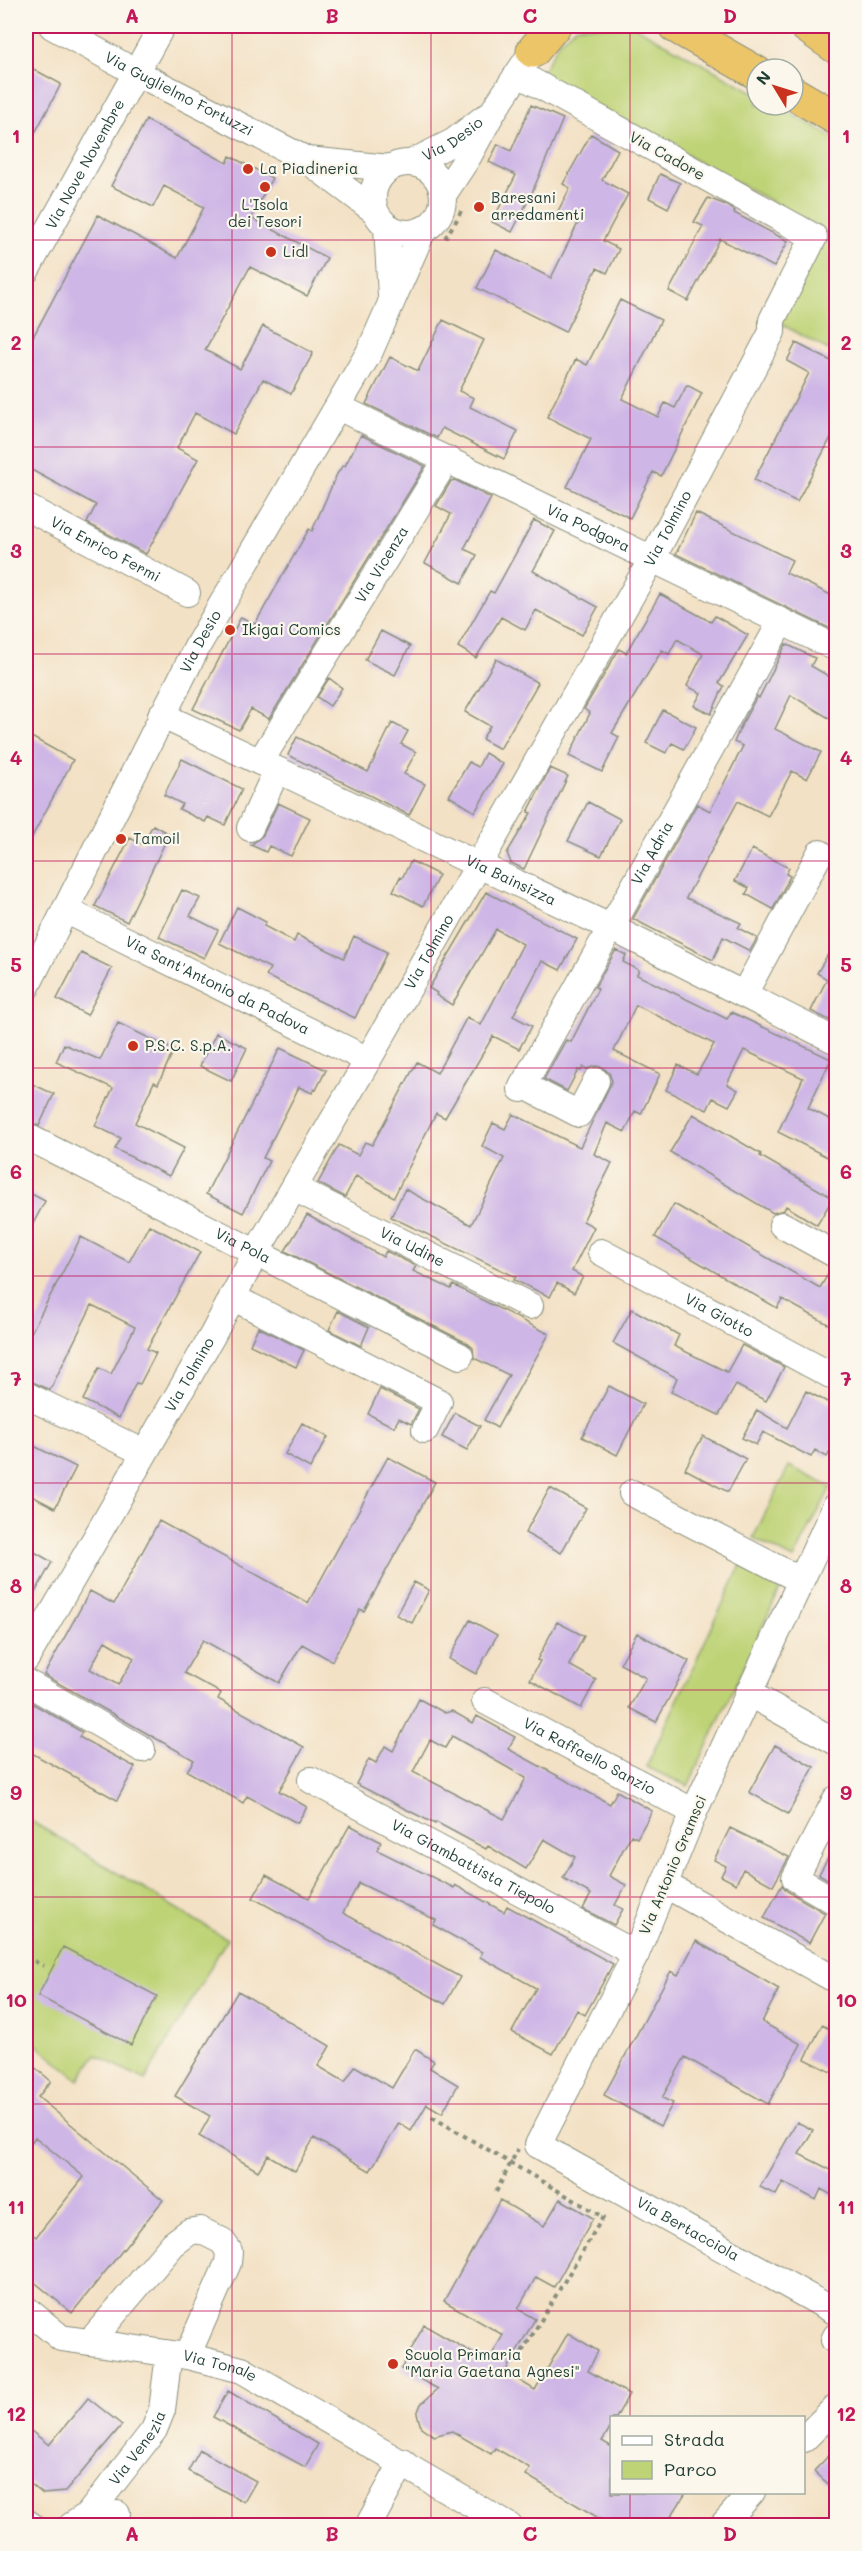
<svg xmlns="http://www.w3.org/2000/svg" width="862" height="2551" viewBox="0 0 862 2551" font-family="Mali,sans-serif">
<rect width="100%" height="100%" fill="#fbf7ec"/>
<filter id="ink" filterUnits="userSpaceOnUse"><feTurbulence type="fractalNoise" baseFrequency=".0167" numOctaves="2"/><feDisplacementMap in="SourceGraphic" scale="12" xChannelSelector="R" yChannelSelector="G"/><feConvolveMatrix kernelMatrix="1 2 1 2 8 2 1 2 1" color-interpolation-filters="sRGB"/></filter>
<filter id="wash" filterUnits="userSpaceOnUse"><feTurbulence type="fractalNoise" baseFrequency=".008" numOctaves="4" result="noise"/><feDisplacementMap in="SourceGraphic" scale="24" xChannelSelector="R" yChannelSelector="G"/><feGaussianBlur stdDeviation="1.35" result="paint"/><feColorMatrix in="noise" values="0 0 0 0 0 0 0 0 0 0 0 0 0 0 0 0 0 1.4 0 .05"/><feComposite in="paint" operator="in"/></filter>
<g filter="url(#wash)">
<rect width="100%" height="100%" fill="#f3e1c5"/>
<!-- green -->
<path fill="#bed376" stroke="#6e8855" stroke-width="1.5" d="M577 26H634L757 94V105H776L836 139V354L779 323 826 231 540 76 560 41Z
M789 1466 831 1487 794 1559 753 1538Z
M741 1565 782 1585 688 1786 646 1767Z
M26 1818 227 1939 145 2080 96 2055 79 2080 26 2036Z"/>
<g id="blocks">
<!-- building -->
<path fill="#ceb6e6" fill-rule="evenodd" d="M26 65 61 84 26 150Z
M531 105 563 119 531 195 512 232 492 222 516 175 489 162 498 144 511 151Z
M146 120 227 163 230 156 272 178 251 218 327 258 307 296 250 267 205 350 240 369 263 326 313 353 291 394 263 379 234 434 195 413 177 448 198 459 146 554 87 523 96 505 26 467V350L98 215 177 258 204 207 164 186 153 207 111 186Z
M591 134 618 150 602 180 628 194 603 241 619 249 607 273 597 268 565 332 477 288 496 250 551 278 578 223 557 213 570 188 563 184Z
M660 174 680 183 668 208 649 198Z
M708 198 726 205 735 211 734 213 788 241 774 267 720 239 688 301 669 291 703 226 694 222Z
M620 300 661 320 622 399 658 417 665 403 675 408 687 385 702 393 661 476 653 472 630 518 567 487 591 439 547 417 576 359 587 365Z
M443 320 484 340 459 391 474 398 470 407 518 431 504 459 442 428 437 438 366 404 390 357 418 371Z
M796 343 837 364V426L797 502 754 480 809 373 787 361Z
M361 435 425 466 269 719 251 709 239 730 193 709 241 617 255 624 309 529 312 531 337 474 343 465 345 466Z
M455 480 491 498 464 549 477 555 462 583 425 563 451 514 436 506 451 481Z
M696 513 792 560 786 573 837 598V632L676 554Z
M534 520 555 531 533 571 598 607 582 635 536 610 525 630 501 617 476 658 458 647 490 591 494 593Z
M660 594 711 622 715 616 748 635 719 683 724 686 711 714 694 706 701 693 687 686 703 654 677 639 669 654 662 650 612 733 619 737 602 772 569 756 590 713 584 709 619 649 626 653Z
M381 631 410 646 395 675 365 660Z
M786 644 815 658 811 666 837 681V723L791 695 775 729 821 752 807 779 792 771 768 816 738 801 686 898 741 923 738 928 757 938 750 951 723 937 713 960 633 919 697 804 710 811 743 746 734 742 742 724 757 696 759 698Z
M496 659 538 683 500 749 482 739 490 726 465 712Z
M329 678 342 688 330 706 317 697Z
M663 710 696 727 684 749 672 743 666 753 646 743Z
M392 723 408 731 401 744 416 752 404 774 425 784 409 815 288 755 297 737 368 772Z
M26 734 73 760 26 848Z
M485 753 503 764 475 812 449 796 469 762 478 767Z
M182 759 242 789 225 825 208 817 205 822 179 809 182 804 164 795Z
M550 768 568 776 524 869 511 863 507 853 531 813 528 812Z
M588 802 620 819 601 856 568 841Z
M278 803 310 818 291 856 269 846 266 852 251 845 263 835Z
M153 825 169 834 127 922 95 906 130 838 142 844Z
M752 849 789 868 786 874 790 876 773 909 746 894 749 888 735 881Z
M411 861 439 875 423 906 393 891 400 877 402 878Z
M182 890 200 898 190 916 218 930 204 958 159 937Z
M486 892 577 939 560 970 542 961 513 1016 532 1026 519 1049 493 1036 445 1118 436 1113 394 1197 356 1176 345 1197 318 1183 339 1145 358 1155 365 1142 372 1145 417 1062 437 1073 467 1017 481 1025 523 944 496 929 452 1005 436 995 437 993 429 988Z
M237 907 266 922 264 926 294 942 297 935 344 958 354 936 387 952 355 1018 266 976 270 968 219 943Z
M837 939V1024L811 1011 827 979 817 973Z
M616 950 626 955 623 962 639 970 637 975 727 1019 731 1012 831 1059 808 1108 837 1123V1162L778 1132 803 1078 744 1050 727 1084 738 1090 729 1106 713 1098 707 1110 666 1090 678 1065 697 1074 714 1044 636 1005 614 1051 660 1074 641 1114 635 1111 625 1132 607 1123 594 1154 612 1163 583 1221 594 1227 572 1271 583 1277 574 1293 557 1283 550 1297 514 1280 516 1277 391 1217 405 1189 471 1225 504 1158 482 1146 493 1123 505 1129 513 1114 580 1147 612 1081 609 1073 602 1067 595 1066 587 1069 583 1067 581 1071 578 1070 567 1091 544 1079 566 1040 571 1042 598 989 595 987Z
M81 953 112 968 87 1015 57 999Z
M118 1023 174 1050 158 1084 154 1082 135 1123 184 1148 169 1176 115 1149 121 1138 95 1126 113 1088 56 1062 64 1044 100 1060Z
M216 1033 247 1048 231 1081 200 1066Z
M280 1048 326 1070 316 1090 314 1089 312 1093 299 1087 263 1158 269 1161 243 1213 206 1194Z
M26 1081 54 1094 39 1126 26 1121Z
M693 1114 761 1154 760 1156 833 1198 817 1225 786 1206 784 1210 773 1213 670 1152Z
M26 1191 45 1201 26 1237Z
M674 1204 820 1288 831 1269 837 1270V1329L782 1299 777 1308 655 1237Z
M307 1215 383 1257 386 1251 416 1266 413 1271 451 1289 453 1285 549 1334 497 1428 484 1420 509 1375 474 1358 473 1348 467 1343 285 1251Z
M149 1225 200 1252 147 1349 156 1353 140 1384 136 1383 119 1418 83 1400 99 1368 111 1374 135 1327 92 1305 50 1390 26 1379V1342L81 1237 129 1262Z
M632 1309 679 1335 674 1346 727 1372 742 1345 784 1367 766 1401 736 1385 719 1415 671 1392 677 1378 613 1343Z
M338 1311 369 1327 361 1346 329 1330Z
M258 1327 304 1350 296 1367 250 1345Z
M609 1386 643 1404 617 1455 582 1437Z
M380 1389 419 1409 411 1424 399 1418 394 1427 368 1414Z
M806 1391 837 1407V1438L827 1457 815 1450 811 1457 763 1432 756 1445 742 1438 757 1410 787 1428Z
M455 1413 480 1426 467 1450 442 1437Z
M302 1423 328 1437 310 1468 285 1454Z
M703 1436 746 1459 728 1492 685 1469Z
M26 1442 76 1467 55 1508 26 1493Z
M388 1457 435 1482 364 1611 360 1609 332 1661 302 1644 279 1683 203 1640 184 1673 221 1693 218 1699 304 1747 279 1791 307 1807 297 1823 247 1796 243 1803 187 1771 194 1760 44 1675 90 1591 114 1604 159 1521 308 1603ZM105 1641 134 1658 118 1685 90 1669Z
M550 1488 586 1508 561 1553 525 1533Z
M26 1547 52 1562 26 1609Z
M414 1582 429 1590 412 1623 396 1615Z
M470 1620 497 1635 476 1674 449 1659Z
M557 1622 584 1636 569 1665 596 1680 581 1708 530 1680 540 1661 537 1660Z
M637 1633 689 1661 656 1722 629 1708 646 1678 620 1664Z
M419 1699 445 1713 452 1711 473 1723 477 1716 515 1737 508 1749 610 1804 617 1791 652 1811 637 1838 631 1835 609 1876 626 1885 615 1905 623 1909 614 1925 583 1909 591 1894 563 1878 575 1857 544 1839 526 1869 488 1846 486 1849 436 1822 435 1824 356 1784 369 1759 376 1763 385 1746 393 1751ZM452 1736 526 1778 504 1819 413 1772 430 1740 445 1748Z
M30 1702 82 1732 79 1737 135 1767 117 1800 26 1750V1710Z
M775 1745 814 1767 788 1814 749 1792Z
M350 1825 381 1842 377 1850 454 1888 455 1885 504 1912 507 1906 613 1964 585 2015 577 2010 553 2054 512 2032 536 1988 480 1957 482 1952 433 1925 436 1920 359 1883 343 1913 460 1977 445 2004 253 1898 266 1875 309 1898Z
M730 1828 789 1857 773 1886 743 1869 736 1884 721 1876 726 1866 714 1860Z
M837 1842V1885L819 1874Z
M782 1885 787 1891 825 1913 809 1943 764 1918Z
M696 1941 779 1989 762 2022 801 2044 768 2104 685 2057 662 2098 673 2103 660 2126 604 2095 671 1971 678 1975Z
M63 1947 157 1996 131 2045 38 1996Z
M238 1991 330 2046 318 2066 345 2082 355 2066 392 2088 415 2049 434 2061 430 2068 458 2085 442 2113 427 2104 411 2131 399 2123 370 2171 314 2138 295 2171 268 2155 258 2171 199 2136 210 2116 175 2096Z
M822 2025 837 2033V2075L805 2059Z
M26 2060 51 2081 38 2097 163 2200 72 2313 26 2275V2229L36 2237 84 2177 35 2137 26 2150Z
M797 2122 813 2130 799 2154 837 2173V2198L821 2189 816 2200 783 2182 776 2195 760 2187Z
M560 2199 593 2218 554 2287 536 2277 518 2309 535 2319 505 2372 535 2390 568 2333 598 2351 588 2371 629 2394 616 2418H612V2425L602 2441 612 2447V2493H686L665 2526H612L526 2475 530 2468 495 2448 491 2454 452 2431 434 2436 421 2427 417 2414 421 2404 438 2389 401 2369 424 2325 488 2362 503 2335 444 2301 500 2200 544 2226Z
M228 2391 318 2444 305 2467 213 2417Z
M88 2398 122 2425 65 2492 43 2494 26 2480V2427L49 2445Z
M837 2447V2492L814 2471Z
M200 2450 256 2481 244 2502 188 2471Z"/>
</g>
</g>
<g filter="url(#ink)">
<use href="#blocks" fill-opacity="0" stroke="#898f7c" stroke-width="1.5"/>
<g fill="none" stroke-linecap="round" stroke-linejoin="round">
<!-- minor casing -->
<g stroke="#898f7c" stroke-width="28">
<g id="minor">
<path id="s1" d="M52 26 137 73 307 160 375 211"/>
<path d="M307 160 390 168"/>
<circle cx="408" cy="198" r="35"/>
<path id="s2" d="M411 163 453 142 484 118"/>
<path d="M443 195 468 157 492 113 527 60"/>
<path d="M387 227 391 296"/>
<path id="s3" d="M26 271 162 26"/>
<path id="s4" d="M338 407 836 648"/>
<path id="s5" d="M26 507 187 593"/>
<path id="s6" d="M161 715 612 928 836 1041"/>
<path id="s7" d="M260 762 447 459"/>
<path d="M250 828 277 770"/>
<path id="s8" d="M65 910 368 1060"/>
<path id="s9" d="M26 988 198 645 370 351 423 230"/>
<path d="M744 994 820 853"/>
<path d="M523 1085 579 1114 596 1081"/>
<path id="s10" d="M521 1089 781 622"/>
<path id="s11" d="M26 1136 460 1356"/>
<path id="s12" d="M294 1188 530 1306"/>
<path d="M782 1225 836 1255"/>
<path id="s13" d="M601 1252 836 1378"/>
<path d="M232 1297 439 1402 425 1430"/>
<path d="M26 1395 143 1452"/>
<path d="M632 1493 800 1580"/>
<path id="s14" d="M836 1505 694 1812 636 1954 538 2145 836 2312"/>
<path id="s15" d="M26 1659 212 1336 257 1251 368 1060 653 557 772 332V320L814 237 519 74"/>
<path d="M26 1682 142 1749"/>
<path d="M748 1693 836 1742"/>
<path id="s16" d="M485 1701 694 1812"/>
<path id="s17" d="M311 1780 636 1954"/>
<path d="M836 1799 795 1878 836 1902"/>
<path d="M664 1884 836 1980"/>
<path id="s18" d="M26 2309 61 2338 187 2356 242 2370 509 2526"/>
<path d="M834 2340 836 2336"/>
<path d="M90 2342 173 2244 189 2232 200 2230 222 2241 229 2251 228 2263 187 2356"/>
<path d="M804 2439 836 2407"/>
<path d="M26 2522 32 2526"/>
<path id="s19" d="M71 2526 88 2515 154 2430 162 2410 169 2354"/>
<path d="M111 2526 117 2514"/>
<path d="M368 2526 403 2462"/>
<path d="M722 2526 752 2492"/>
</g>
</g>
<!-- highway casing -->
<g stroke="#898f7c" stroke-width="35">
<path id="highway" d="M675 26 757 73
M806 26 836 47
M533 51 554 26
M793 93 836 118"/>
</g>
<!-- path -->
<path stroke="#898f7c" stroke-width="4" stroke-dasharray="4.5 4.5" stroke-linecap="butt" d="M445 238 458 218 462 208
M26 1024 33 1008
M26 1957 44 1966
M432 2117 603 2217 519 2357
M496 2192 518 2149
M829 2385 836 2377"/>
<!-- minor -->
<use href="#minor" stroke="#fff" stroke-width="26"/>
<!-- highway -->
<use href="#highway" stroke="#edc569" stroke-width="33"/>
</g>
</g>
<!-- grid -->
<path fill="none" stroke="#c2185b" stroke-width="1.5" stroke-opacity="0.55" d="M232 26V2526M431 26V2526M630 26V2418M26 240H836M26 447H836M26 654H836M26 861H836M26 1068H836M26 1276H836M26 1483H836M26 1690H836M26 1897H836M26 2104H836M26 2311H836M630 2492V2526"/>
<!-- markers -->
<g fill="#c8321e" stroke="#fbf7ec" stroke-width="2">
<circle cx="248" cy="169" r="6"/>
<circle cx="265" cy="187" r="6"/>
<circle cx="479" cy="207" r="6"/>
<circle cx="271" cy="252" r="6"/>
<circle cx="230" cy="630" r="6"/>
<circle cx="121" cy="839" r="6"/>
<circle cx="133" cy="1046" r="6"/>
<circle cx="393" cy="2364" r="6"/>
</g>
<g text-anchor="middle" stroke-width="4.5" stroke-linejoin="round" paint-order="stroke">
<!-- street labels -->
<g font-size="15" fill="#1f3d34" stroke="#fbf7ec">
<text dy="5" stroke="none"><textPath href="#s1" startOffset="144">Via Guglielmo Fortuzzi</textPath></text>
<text dy="5" stroke="none"><textPath href="#s2" startOffset="48">Via Desio</textPath></text>
<text transform="translate(667 156) rotate(29)" y="5">Via Cadore</text>
<text dy="5" stroke="none"><textPath href="#s3" startOffset="122">Via Nove Novembre</textPath></text>
<text dy="5" stroke="none"><textPath href="#s4" startOffset="278">Via Podgora</textPath></text>
<text dy="5" stroke="none"><textPath href="#s15" startOffset="1300">Via Tolmino</textPath></text>
<text dy="5" stroke="none"><textPath href="#s5" startOffset="90">Via Enrico Fermi</textPath></text>
<text dy="5" stroke="none"><textPath href="#s7" startOffset="232">Via Vicenza</textPath></text>
<text dy="5" stroke="none"><textPath href="#s9" startOffset="388">Via Desio</textPath></text>
<text dy="5" stroke="none"><textPath href="#s10" startOffset="270">Via Adria</textPath></text>
<text dy="5" stroke="none"><textPath href="#s6" startOffset="387">Via Bainsizza</textPath></text>
<text dy="5" stroke="none"><textPath href="#s15" startOffset="814">Via Tolmino</textPath></text>
<text dy="5" stroke="none"><textPath href="#s8" startOffset="170">Via Sant'Antonio da Padova</textPath></text>
<text dy="5" stroke="none"><textPath href="#s11" startOffset="243">Via Pola</textPath></text>
<text dy="5" stroke="none"><textPath href="#s12" startOffset="132">Via Udine</textPath></text>
<text dy="5" stroke="none"><textPath href="#s13" startOffset="134">Via Giotto</textPath></text>
<text dy="5" stroke="none"><textPath href="#s15" startOffset="328">Via Tolmino</textPath></text>
<text dy="5" stroke="none"><textPath href="#s16" startOffset="118">Via Raffaello Sanzio</textPath></text>
<text transform="translate(673 1865) rotate(-67)" y="5">Via Antonio Gramsci</text>
<text dy="5" stroke="none"><textPath href="#s17" startOffset="184">Via Giambattista Tiepolo</textPath></text>
<text dy="5" stroke="none"><textPath href="#s14" startOffset="878">Via Bertacciola</textPath></text>
<text dy="5" stroke="none"><textPath href="#s18" startOffset="207">Via Tonale</textPath></text>
<text dy="5" stroke="none"><textPath href="#s19" startOffset="104">Via Venezia</textPath></text>
</g>
<!-- poi labels -->
<g font-size="15" fill="#1f3d34" stroke="#fbf7ec" text-anchor="start">
<text x="260" y="174">La Piadineria</text>
<text x="491" y="203">Baresani<tspan x="491" dy="17">arredamenti</tspan></text>
<text x="265" y="210" text-anchor="middle">L'Isola<tspan x="265" dy="17">dei Tesori</tspan></text>
<text x="283" y="257">Lidl</text>
<text x="242" y="635">Ikigai Comics</text>
<text x="133" y="844">Tamoil</text>
<text x="145" y="1051">P.S.C. S.p.A.</text>
<text x="405" y="2360">Scuola Primaria<tspan x="405" dy="17">"Maria Gaetana Agnesi"</tspan></text>
</g>
</g>
<!-- margin -->
<rect width="862" height="2551" fill="none" stroke="#fbf7ec" stroke-width="66"/>
<!-- legend -->
<rect x="610" y="2416" width="195" height="78" fill="#fbf7ec" stroke="#a3ada2" stroke-width="1.5"/>
<rect x="622" y="2436" width="30" height="9" fill="#ffffff" stroke="#a3ada2" stroke-width="1.5"/>
<text x="664" y="2446" font-size="18" fill="#1f3d34">Strada</text>
<rect x="622" y="2461" width="30" height="18" fill="#bed376" stroke="#a3ada2" stroke-width="1.5"/>
<text x="664" y="2476" font-size="18" fill="#1f3d34">Parco</text>
<!-- north arrow -->
<g transform="translate(775 87) rotate(308)"><circle r="28" fill="#fbf7ec" stroke="#a3ada2" stroke-width="1.5"/>
<path d="M0-4.5L10 22L0 15L-10 22Z" fill="#c8321e"/>
<text y="-9" font-size="16" font-weight="bold" text-anchor="middle" fill="#1f3d34">N</text>
</g>
<rect x="33" y="33" width="796" height="2485" fill="none" stroke="#c2185b" stroke-width="2"/>
<g font-size="20" text-anchor="middle" font-weight="bold" fill="#c2185b">
<text x="132" y="23">A</text>
<text x="332" y="23">B</text>
<text x="530" y="23">C</text>
<text x="730" y="23">D</text>
<text x="16" y="143">1</text>
<text x="846" y="143">1</text>
<text x="16" y="350">2</text>
<text x="846" y="350">2</text>
<text x="16" y="558">3</text>
<text x="846" y="558">3</text>
<text x="16" y="765">4</text>
<text x="846" y="765">4</text>
<text x="16" y="972">5</text>
<text x="846" y="972">5</text>
<text x="16" y="1179">6</text>
<text x="846" y="1179">6</text>
<text x="16" y="1386">7</text>
<text x="846" y="1386">7</text>
<text x="16" y="1593">8</text>
<text x="846" y="1593">8</text>
<text x="16" y="1800">9</text>
<text x="846" y="1800">9</text>
<text x="16" y="2007">10</text>
<text x="846" y="2007">10</text>
<text x="16" y="2214">11</text>
<text x="846" y="2214">11</text>
<text x="16" y="2421">12</text>
<text x="846" y="2421">12</text>
<text x="132" y="2541">A</text>
<text x="332" y="2541">B</text>
<text x="530" y="2541">C</text>
<text x="730" y="2541">D</text>
</g>
</svg>
